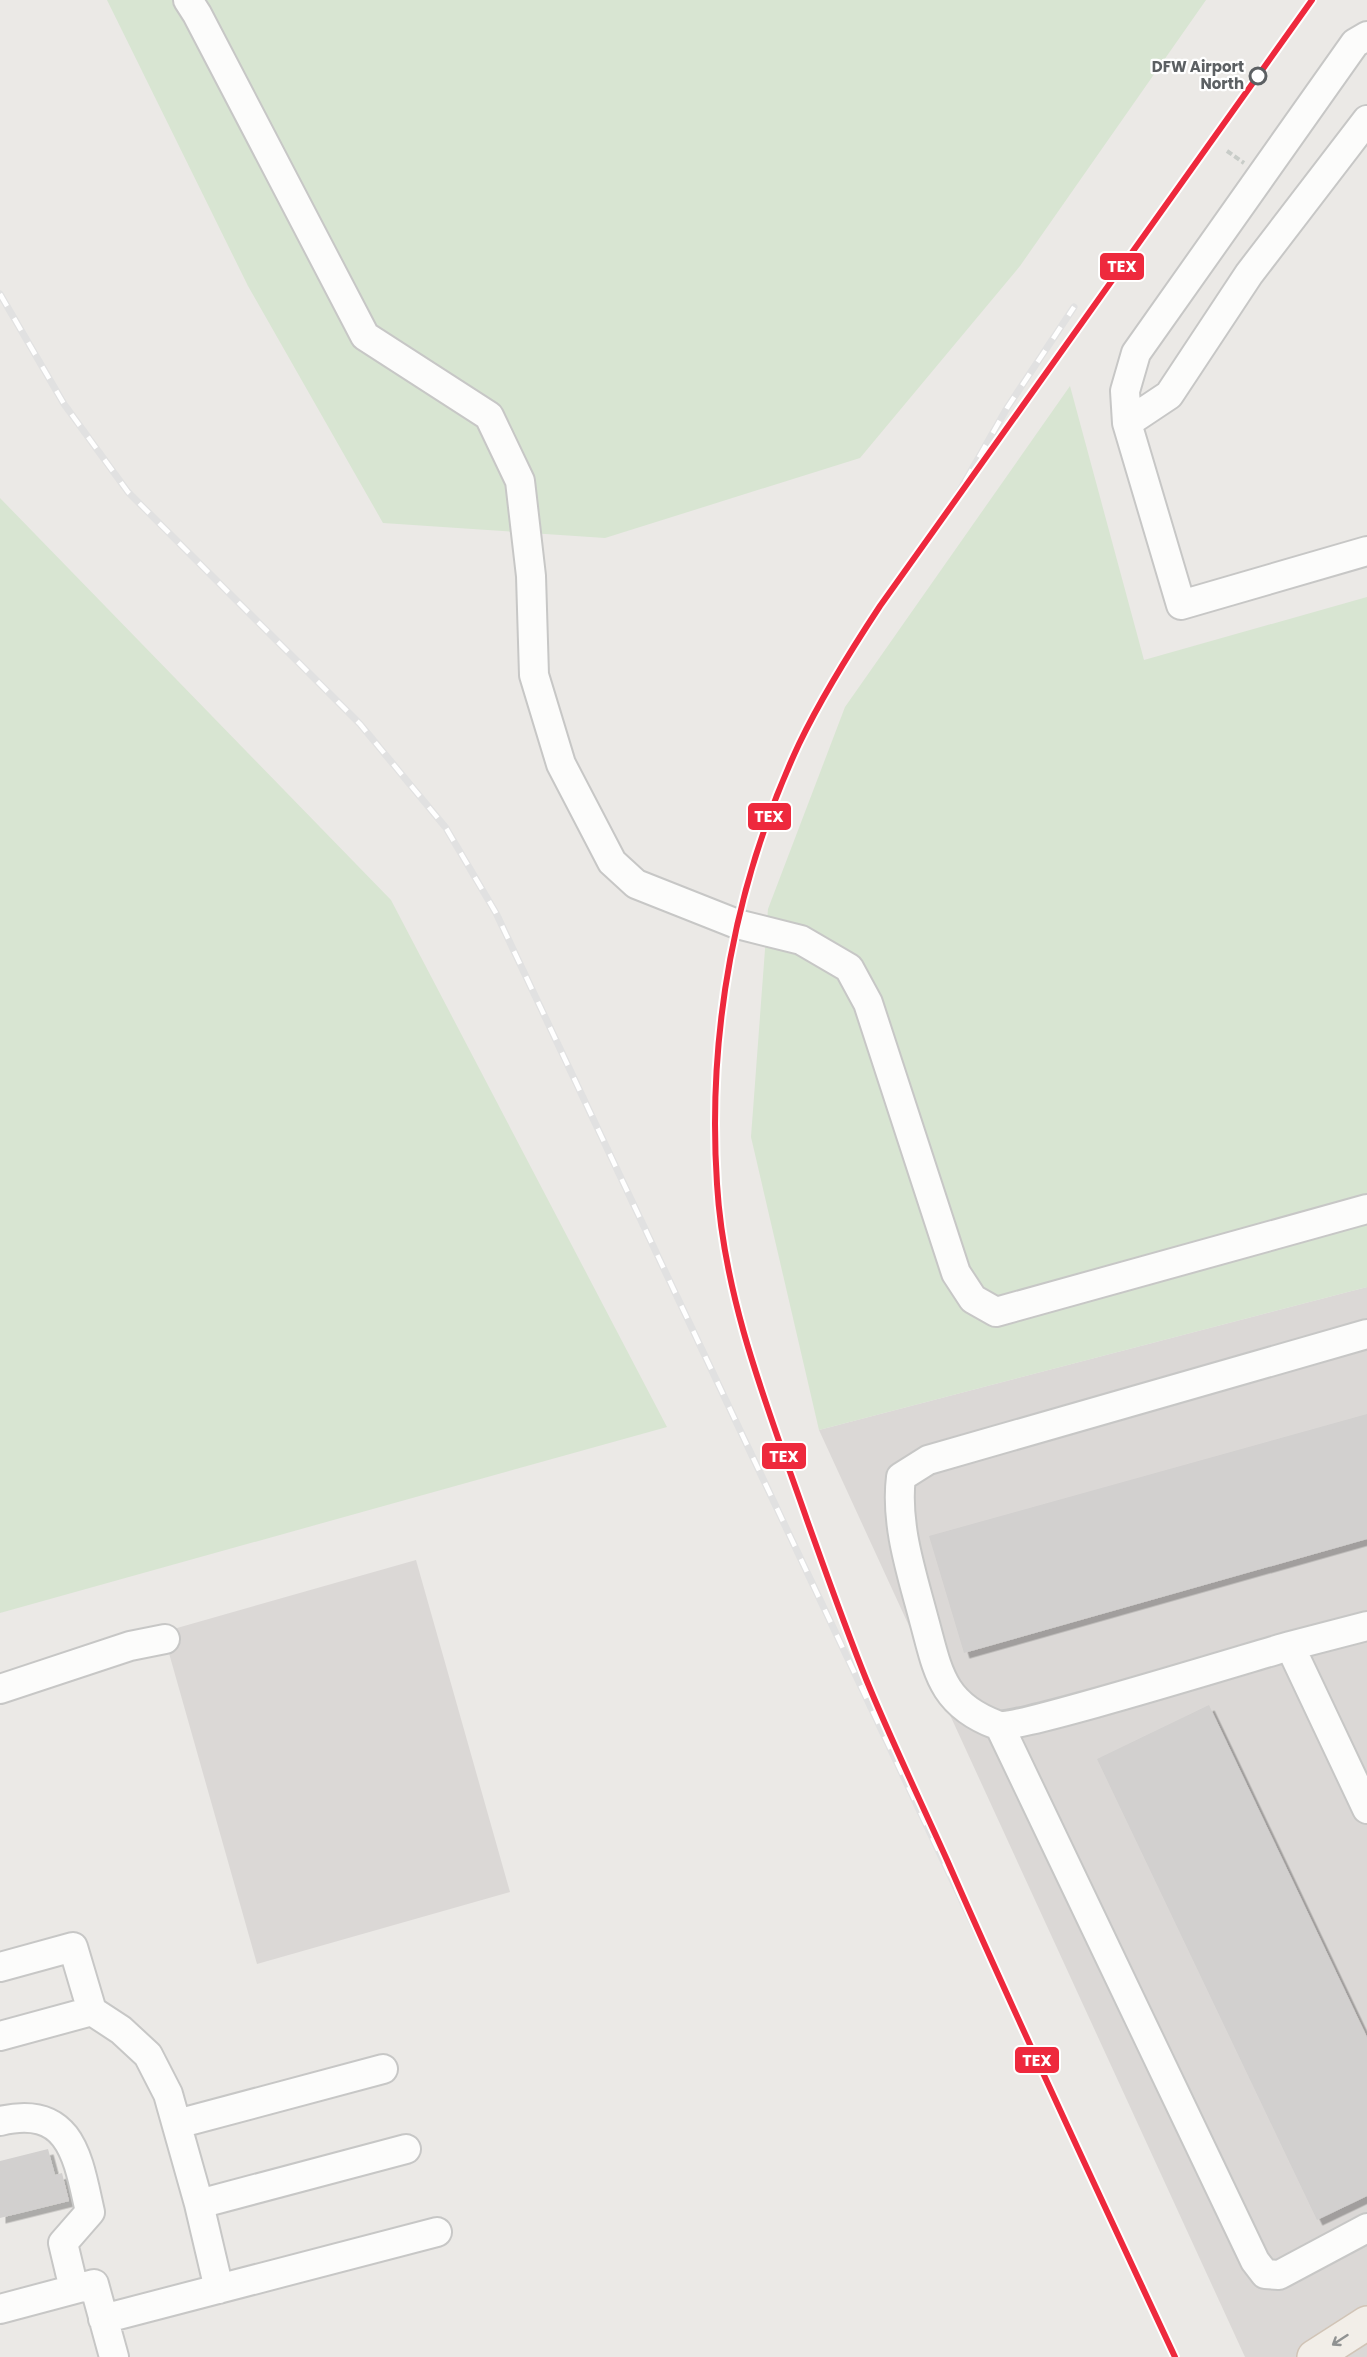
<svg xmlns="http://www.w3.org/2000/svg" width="1367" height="2357" viewBox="0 0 1367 2357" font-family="Poppins,sans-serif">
<defs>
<filter id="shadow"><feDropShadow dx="5.5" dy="5.5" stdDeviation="0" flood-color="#0004"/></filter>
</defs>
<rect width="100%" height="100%" fill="#ebe9e6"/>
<!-- industrial -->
<path fill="#dbd8d6" d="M1367 1287V2357H1245L819 1430Z
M416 1560 510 1892 257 1964 163 1632Z"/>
<!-- green -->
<path fill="#d8e5d2" d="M107 0H1206L1020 266 860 458 605 538 383 523 248 286Z
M1070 386 1144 660 1367 597V1287L819 1430 751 1137 768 909 845 707Z
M0 498 391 900 667 1427 0 1613Z"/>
<!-- building -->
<path fill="#d2d0cf" filter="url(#shadow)" d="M1367 1414V1539L964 1653 929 1536Z
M1209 1705 1367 2037V2196L1317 2220 1097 1759Z
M48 2149 55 2175 62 2173 69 2201 0 2218V2161Z"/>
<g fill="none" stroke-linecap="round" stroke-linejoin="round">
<!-- minor casing -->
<g stroke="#c7c7c6" stroke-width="32">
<path id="minor" d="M188 0 197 14 365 336 489 416 520 481 531 576 534 675 561 764 612 862 636 884 737 924 801 940 849 968 868 1003 956 1273 973 1299 996 1312 1367 1209
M1367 120 1249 274 1169 395 1127 423 1181 605 1367 551
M1127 423 1125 391 1136 353 1355 43 1367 36
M1367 1626 1290 1646 1367 1809
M1290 1646C1254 1656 1013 1731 997 1725 941 1704 938 1671 924 1620 912 1574 895 1525 901 1477L928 1460 1367 1334
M0 1689 130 1646 165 1639
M1000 1727 1255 2261 1265 2274 1279 2275 1367 2228
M0 1967 73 1947 92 2011
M0 2036 92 2011 121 2030 148 2055 168 2094 199 2204 219 2289
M0 2121C72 2104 78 2159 90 2212L63 2243 74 2289
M177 2124 383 2069
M199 2204 406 2149
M0 2309 94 2284 114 2357
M103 2319 437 2232"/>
</g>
<!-- major casing -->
<g stroke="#d1c4b6" stroke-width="36">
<path id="major" d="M1314 2357 1367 2323"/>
</g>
<!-- path -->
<path stroke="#c8ccc8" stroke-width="4" stroke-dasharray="6 3" stroke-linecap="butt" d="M1227 151 1244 163"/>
<!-- minor -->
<use href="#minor" stroke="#fcfcfb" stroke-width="28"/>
<!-- major -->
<use href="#major" stroke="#f2eee8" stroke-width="33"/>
<!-- rail casing -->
<g stroke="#e1e1e1" stroke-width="7">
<path id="rail" d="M0 294 64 404 128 492 360 724 446 828 496 913 999 1979
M951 506 1007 408 1074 307"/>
</g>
<!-- rail -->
<use href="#rail" stroke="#fff" stroke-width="4.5" stroke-dasharray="14" stroke-linecap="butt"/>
<!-- rail-1 casing -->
<g stroke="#fff" stroke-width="10">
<path id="rail-1" d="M1175 2357C1098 2192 1020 2027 947 1860 920 1800 891 1740 866 1679 845 1627 826 1573 807 1520 769 1411 724 1301 717 1184 707 1033 735 881 799 744 822 696 851 650 880 606L1312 0"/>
</g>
<!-- rail-1 -->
<use href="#rail-1" stroke="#ee293d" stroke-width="6"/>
</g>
<!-- one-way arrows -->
<defs><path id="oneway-shaft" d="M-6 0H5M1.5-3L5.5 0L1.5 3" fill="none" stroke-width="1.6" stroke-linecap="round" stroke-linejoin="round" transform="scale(1.5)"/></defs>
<use stroke="#909292" href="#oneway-shaft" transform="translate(1340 2340) rotate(147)"/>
<!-- markers -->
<circle fill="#fff" stroke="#5c6063" stroke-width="3" cx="1258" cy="76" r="8"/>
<g text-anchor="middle" stroke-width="4.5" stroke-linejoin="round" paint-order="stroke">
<!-- stop labels -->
<g font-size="15" font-weight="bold" fill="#5c6063" stroke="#fff" text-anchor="end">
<text x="1244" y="72">DFW Airport<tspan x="1244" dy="17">North</tspan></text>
</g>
</g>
<g stroke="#fff" stroke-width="2">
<rect x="1099" y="252" width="46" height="29" rx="6" fill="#ee293d"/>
<rect x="747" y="802" width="45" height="29" rx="6" fill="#ee293d"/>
<rect x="761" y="1442" width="46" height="28" rx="6" fill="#ee293d"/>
<rect x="1014" y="2046" width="46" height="28" rx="6" fill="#ee293d"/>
</g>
<g font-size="16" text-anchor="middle" font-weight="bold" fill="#fff">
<text x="1122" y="272">TEX</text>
<text x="769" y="822">TEX</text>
<text x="784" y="1462">TEX</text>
<text x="1037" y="2066">TEX</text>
</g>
</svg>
